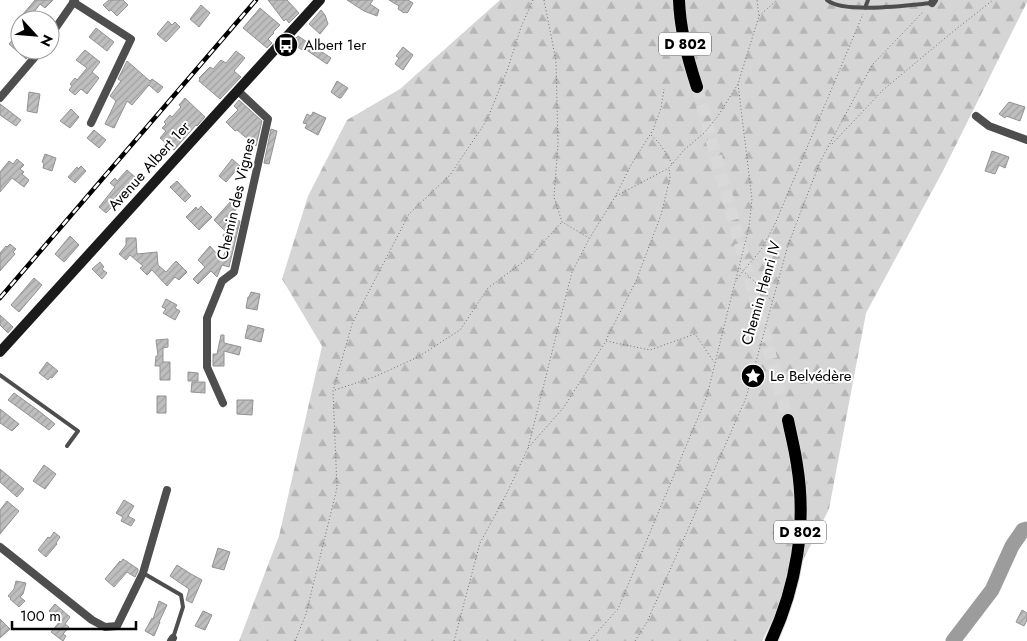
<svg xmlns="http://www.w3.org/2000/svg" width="1027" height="641" viewBox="0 0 1027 641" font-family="Jost,sans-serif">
<defs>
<pattern id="forest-firs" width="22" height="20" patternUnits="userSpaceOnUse" patternTransform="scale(1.25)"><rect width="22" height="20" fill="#d5d5d5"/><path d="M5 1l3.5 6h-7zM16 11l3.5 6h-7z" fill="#b5b5b5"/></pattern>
<pattern id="building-hatch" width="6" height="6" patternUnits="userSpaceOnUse" patternTransform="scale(1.25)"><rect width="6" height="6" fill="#bebebe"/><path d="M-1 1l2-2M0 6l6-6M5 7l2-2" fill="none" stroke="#a2a2a2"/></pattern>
</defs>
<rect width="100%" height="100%" fill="#fff"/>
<!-- forest -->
<path fill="url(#forest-firs)" d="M500 0H1027V2L944 169 866 313 829 509 762 641H239L279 536 322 346 282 279 308 196 347 120 400 89Z"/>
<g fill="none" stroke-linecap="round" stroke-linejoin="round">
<!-- river -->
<path stroke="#9c9c9c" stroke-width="15" d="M953 641 992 590 1012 546 1023 530 1027 529"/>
</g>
<!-- building -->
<path fill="url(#building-hatch)" stroke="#929292" d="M35 0H53L45 8 40 4 31 16 36 20H18Z
M109 0H123L128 5 117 16 111 10 109 11 103 5Z
M268 0H287L299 13 289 23 286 19 284 21Z
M347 0H373L370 4 379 10 377 16 364 11Z
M389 0H408L413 3 408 12 407 13 405 12 404 13 398 9 399 6Z
M201 5 210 13 199 27 190 19Z
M260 8 280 25 273 32 274 33 268 39 272 43 267 48 243 28Z
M321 10 325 15 328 24 320 34 309 24Z
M168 21 172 25 175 22 180 27 166 42 157 34Z
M96 28 114 42 107 51 89 37Z
M298 36 331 58 327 64 305 49 304 51 291 43Z
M14 38 20 44V50H34L26 59 9 44Z
M403 47 413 55 403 70 395 64 399 58 396 56Z
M85 50 100 62 92 72 99 78 87 94 81 89 75 95 69 90 72 86 70 84 75 78 77 80 87 68 76 60Z
M236 51 245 58 234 71 241 77 220 99 199 81 200 79 199 78 210 67 213 69 221 60 226 63Z
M127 61 150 81 152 79 163 87 158 93 149 85 132 105 127 101 114 128 105 124 116 101 110 96 121 81 118 79Z
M337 81 348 88 341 98H339L331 92Z
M29 92 40 94 37 113 27 111Z
M185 98 205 117 197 126 196 125 174 150 160 138 166 131 162 128 166 124 164 122 170 115 172 117 181 107 179 105Z
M239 100 262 121 256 146 237 130 235 131 226 122 238 110 234 106Z
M1009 102 1025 107 1020 121 1006 116 1005 118 999 114Z
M0 104 21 120 16 126 0 115Z
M71 109 79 117 70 128 60 121Z
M313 112 326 118 318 135 305 128 307 124 303 123 307 114 311 116Z
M271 129 277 131 269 164 264 163Z
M94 130 106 140 99 148 87 138Z
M992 151 1009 157 1005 168 999 165 995 174 985 171Z
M45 154 56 158 52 171 43 168 44 163 42 162Z
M17 159 24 165 20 169 24 172 22 174 29 180 24 187 12 178 0 192V172L9 161 13 164Z
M232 159 240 166 226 182 219 176Z
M81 166 86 171 75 183 68 177 77 167 78 169Z
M127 170 135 177 125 188 124 187 116 196V197L113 201 116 203 106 213 99 207 115 187 110 183 115 178 117 181Z
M177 181 191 196 185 202 170 187Z
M231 201 238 207 229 218 240 221 229 267 222 265 217 277 211 271 198 284 193 279 205 267 198 260 210 246 217 254 218 253 223 258 228 242 224 240 223 235 226 232 214 220Z
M201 206 212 217 199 230 186 217 196 207 198 210Z
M70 236 79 245 64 262 55 254Z
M126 238H136L137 254 157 252 158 265 166 272 176 261 187 272 179 280 175 277 167 286 152 270 147 275 140 268 143 266 130 255 126 260 119 254 126 245Z
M10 244 16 249 13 252 15 254 0 271V253L6 246 7 247Z
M100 262 104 267 102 269 107 273 102 279 92 269Z
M34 278 42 285 19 312 11 305Z
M251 292 260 294 257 310 246 308 248 297H249Z
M166 299 177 305 175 308 180 311 175 320 163 313 166 309 162 307Z
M0 315 13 327 8 333 0 325Z
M248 325 264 329 261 342 245 338Z
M221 335H224V343L241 347 239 355 224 351V366H213V354H217Z
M168 339V347L163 348V362H170V380H160V366H155L156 356H158L156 340Z
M47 362 58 371 52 378 50 377 48 380 39 373Z
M188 372 198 373V381H188Z
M192 382H205V393L191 392Z
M14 393 39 411 55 424 49 430 8 400Z
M157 396H166V413H157Z
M237 400H253L252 415 237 414Z
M0 409 19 424 12 431 0 423Z
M44 465 56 474 45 489 33 481Z
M0 469 24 489 17 497 0 482Z
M124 500 134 506 128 516 135 520 131 526 121 521 123 517 116 513Z
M7 501 19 511 0 534V510Z
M54 532 60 537 56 543 57 544 46 557 38 550 48 537 50 538Z
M218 548 230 552 224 570 212 567Z
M123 559 138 569V571L135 577 127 572 114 587 105 579 120 561 121 562Z
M177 565 191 574 202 580 192 603 186 600 189 589 170 576Z
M16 581 26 583 23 594 20 597 25 601 19 607 10 599 11 598 8 596 14 589Z
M159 601 167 605 159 622H160L154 636 145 631 152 618 153 619Z
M55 604 70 617 65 624 69 627 63 634 66 636 63 641 51 632 61 620 49 611Z
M1022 610 1027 613V620L1024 626 1016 622Z
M203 611 212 615 205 630 195 626Z
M0 619 10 629 0 638Z"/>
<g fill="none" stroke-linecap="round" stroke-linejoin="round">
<!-- primary-tunnel -->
<path stroke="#d9d9d9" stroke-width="12" stroke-dasharray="12 6" stroke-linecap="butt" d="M697 87 788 420"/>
<!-- primary casing -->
<g stroke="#dbdbdb" stroke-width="14">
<path id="primary" d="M679 0C680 28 688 60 697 87
M771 641C796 587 807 525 797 465 795 450 791 435 788 420"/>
</g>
<!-- path -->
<path stroke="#707070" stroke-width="1" stroke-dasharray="1 2.5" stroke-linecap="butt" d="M544 0 556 61 558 144 554 197 562 222 589 238
M759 16 777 0
M651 135C661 144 666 153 672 164
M832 144 883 90 950 34 993 0
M616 196 669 168 684 150 704 133 718 116 738 84
M740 268 756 283 772 301
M736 279 749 227 752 199 738 84 759 16 757 0
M606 340 636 281 661 215 670 178 669 168
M335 390 374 377 418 357 460 330 488 288 530 257 562 222
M528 448 564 407 606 341 650 350 695 334 714 362
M295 641 306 614 337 488 333 391 352 324 409 214 450 175 487 120 508 68 521 27 533 0
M454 641 480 543 506 495 528 448 572 272 589 239 615 197 631 165 653 130 661 108 664 89
M589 641 618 609 707 396 735 282 743 271 761 250 775 224 863 14
M635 641 647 622 746 398 788 245 820 162 872 65 924 11"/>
<!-- lane -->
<path stroke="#4e4e4e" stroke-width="4" d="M827 0C843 14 910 5 932 3
M865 8 868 0
M0 375 78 431 67 446
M143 573 181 595 183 607 173 638"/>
<!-- street -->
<path stroke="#4e4e4e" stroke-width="8" d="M73 2 131 39 91 123
M932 3 934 0
M50 36 75 0
M0 98 41 50
M976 116 989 126 1027 140
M223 403 207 367V318L222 281 234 272 268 119 238 91
M0 547 92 620 105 627 117 626 143 573 167 490
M171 641 173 638"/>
<!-- secondary -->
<path stroke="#1b1b1b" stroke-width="10" d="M0 352 320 0"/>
<!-- primary -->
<use href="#primary" stroke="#000" stroke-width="12"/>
<!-- rail casing -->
<g stroke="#000" stroke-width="4.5">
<path id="rail" d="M0 298 256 0"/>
</g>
<!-- rail -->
<use href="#rail" stroke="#fff" stroke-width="2.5" stroke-dasharray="8" stroke-linecap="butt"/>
</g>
<!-- icons -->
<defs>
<g id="bus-disc" transform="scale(1.25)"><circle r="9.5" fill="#000" stroke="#fff"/><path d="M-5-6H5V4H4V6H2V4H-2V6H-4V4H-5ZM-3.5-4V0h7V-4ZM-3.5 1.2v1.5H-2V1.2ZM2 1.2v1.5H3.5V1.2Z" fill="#fff"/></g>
<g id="sight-disc" transform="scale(1.25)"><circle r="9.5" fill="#000" stroke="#fff"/><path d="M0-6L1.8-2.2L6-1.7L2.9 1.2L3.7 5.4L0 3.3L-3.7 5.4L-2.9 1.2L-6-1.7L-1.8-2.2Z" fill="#fff"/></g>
</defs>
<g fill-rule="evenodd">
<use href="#bus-disc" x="286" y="45"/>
<use href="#sight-disc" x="753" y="376"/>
</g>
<g text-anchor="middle" stroke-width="4" stroke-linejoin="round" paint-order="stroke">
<!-- shield labels -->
<g fill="#fff" stroke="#4c4c4c" stroke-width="1">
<rect x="659" y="32.5" width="52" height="23" rx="4"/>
<rect x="774" y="520.5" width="52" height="23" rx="4"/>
</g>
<g font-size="14" font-weight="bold" fill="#000">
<text x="685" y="49">D 802</text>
<text x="800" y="537">D 802</text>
</g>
<!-- poi labels -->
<g font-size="15" fill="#000" stroke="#fff" text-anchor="start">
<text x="304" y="50">Albert 1er</text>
<text x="770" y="381">Le Belvédère</text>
</g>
<!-- street labels -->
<g font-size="15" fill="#000" stroke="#fff">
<text transform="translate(149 166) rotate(-48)" y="5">Avenue Albert 1er</text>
<text transform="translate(236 199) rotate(-77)" y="5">Chemin des Vignes</text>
<text transform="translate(761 293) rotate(-74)" y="5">Chemin Henri IV</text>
</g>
</g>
<!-- north arrow -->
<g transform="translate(35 35) rotate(116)"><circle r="24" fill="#ffffff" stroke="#999999"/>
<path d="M0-4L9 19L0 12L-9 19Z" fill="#000000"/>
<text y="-8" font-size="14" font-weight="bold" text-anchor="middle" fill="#000000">N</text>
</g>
<!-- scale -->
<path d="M12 621v8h124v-8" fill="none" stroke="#000000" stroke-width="2.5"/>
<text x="20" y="621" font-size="15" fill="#000000" stroke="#ffffff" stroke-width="4" paint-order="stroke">100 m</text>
</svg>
